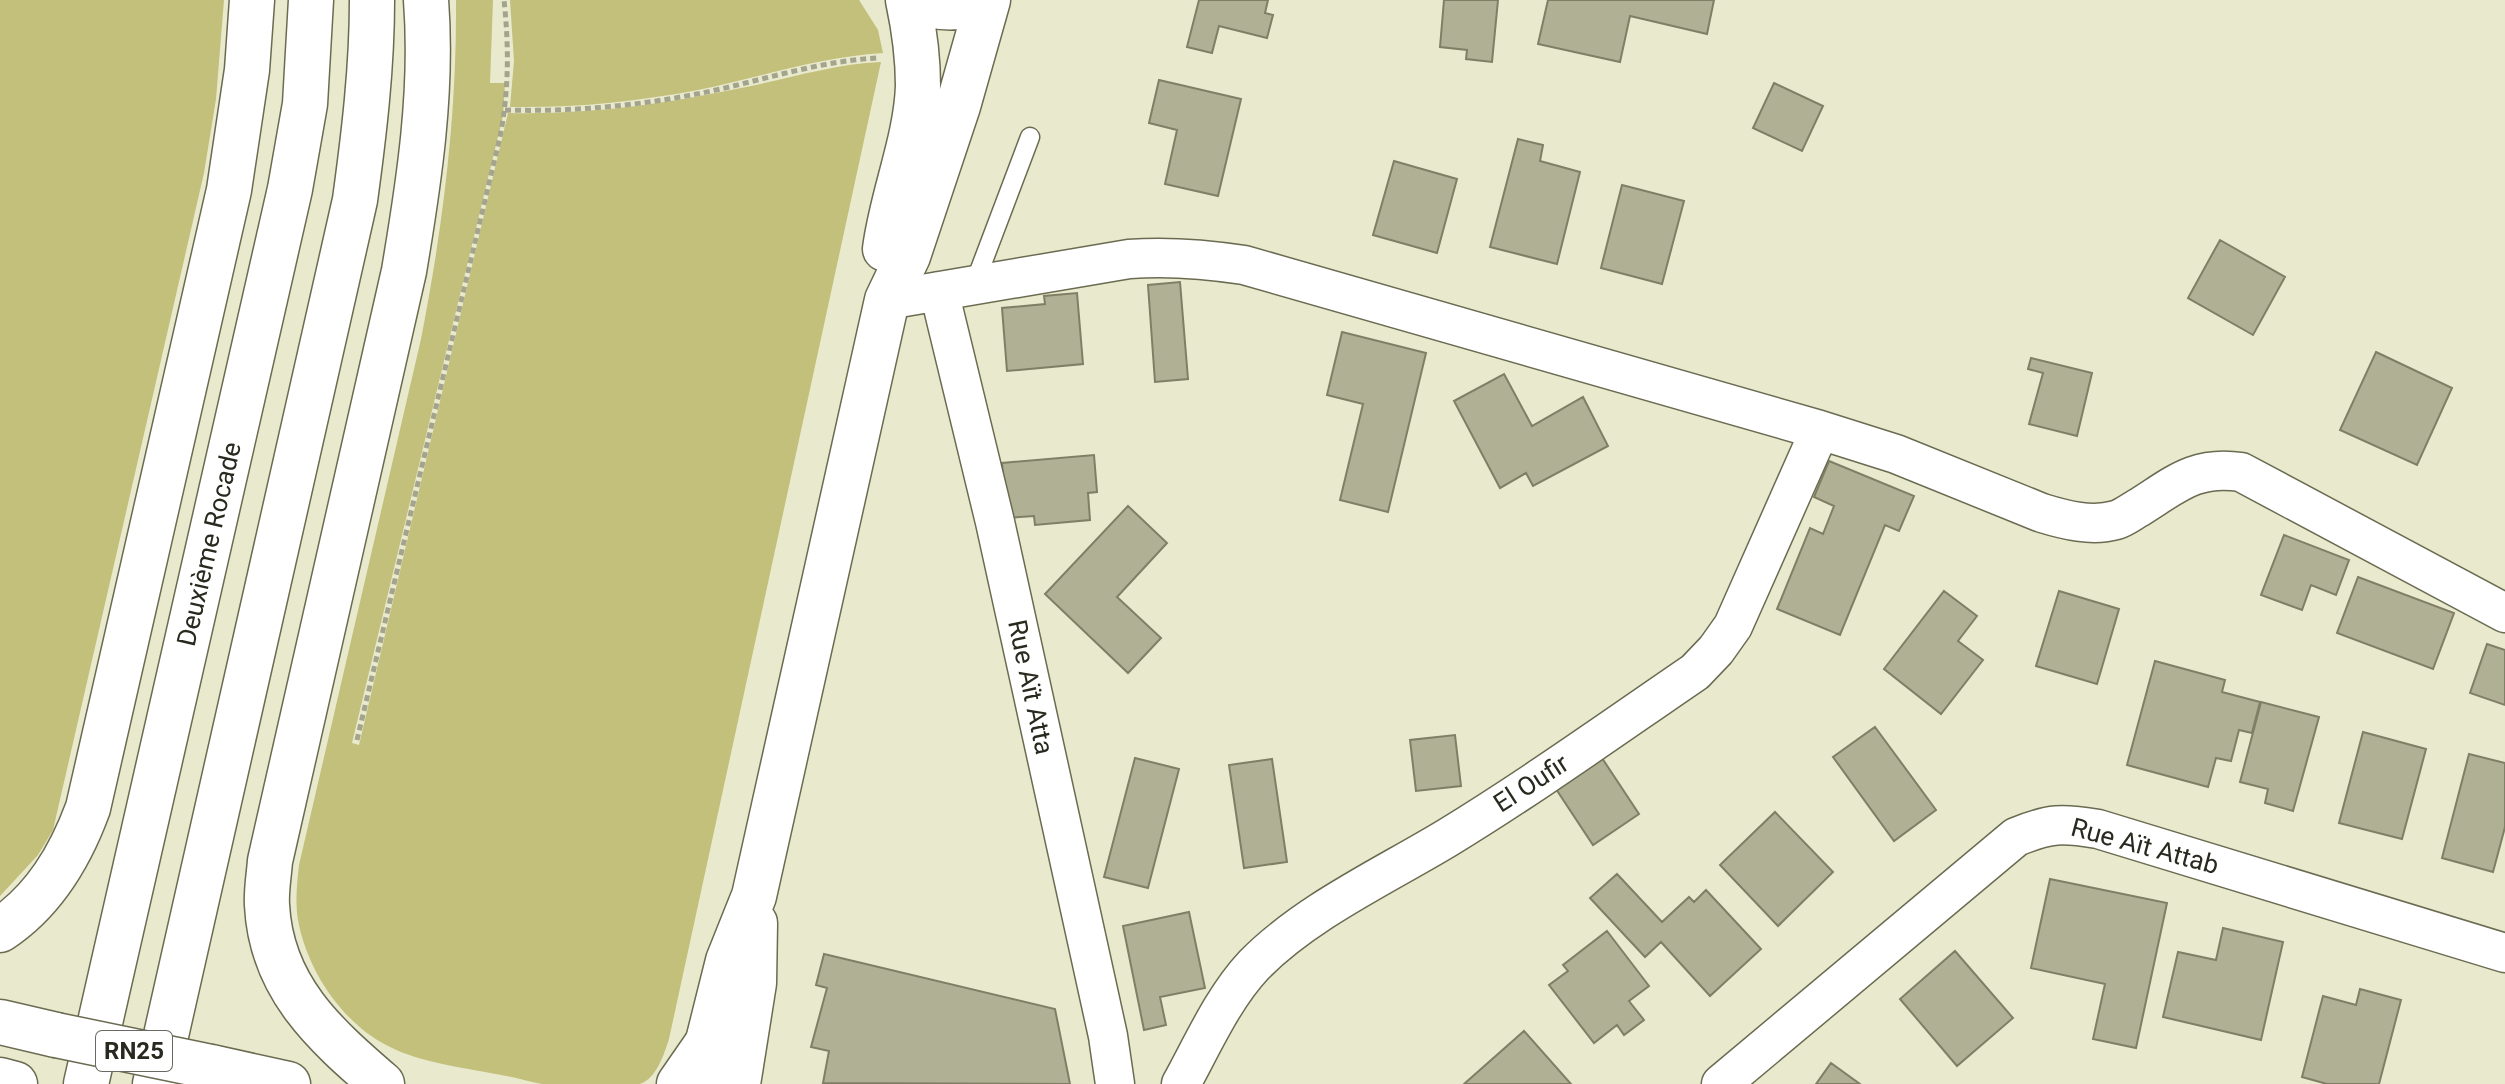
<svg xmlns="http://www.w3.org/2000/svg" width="2505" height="1084" viewBox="0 0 2505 1084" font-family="Roboto,sans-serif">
<rect width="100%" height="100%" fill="#e9e9cd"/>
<!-- green -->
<path fill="#c2c07a" d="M0 0H224L216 99 204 173 53 830 38 855 0 896Z
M456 0H493L490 83H505L503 116 352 743 359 745 508 113C588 115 664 104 741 88 788 79 833 64 881 62L669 1039C664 1054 657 1078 640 1084 634 1084 622 1084 616 1084 592 1084 566 1084 542 1084 530 1082 518 1078 506 1076 468 1068 423 1064 388 1046 342 1023 307 970 298 920 295 902 297 883 299 865L421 339C443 226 457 115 456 0Z
M510 0H859L878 30 883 53C819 57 761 77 698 90 635 102 573 108 510 107L514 61Z"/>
<!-- building -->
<path fill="#b0b095" stroke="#807f66" stroke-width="2" d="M1199 0H1268L1265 13 1273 15 1267 38 1219 26 1212 53 1187 47Z
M1444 0H1498L1492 62 1466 59 1467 50 1440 47Z
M1548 0H1714L1707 34 1630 16 1620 62 1538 44Z
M1159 80 1241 99 1218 196 1165 184 1177 130 1149 123Z
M1774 83 1823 106 1802 151 1753 128Z
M1518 139 1543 145 1540 161 1580 172 1557 264 1490 247Z
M1394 161 1457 179 1437 253 1373 235Z
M1622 185 1684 201 1662 284 1601 268Z
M2220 240 2285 277 2253 335 2188 298Z
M1180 282 1188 379 1155 382 1148 285Z
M1077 293 1083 364 1007 371 1002 308 1045 304 1044 296Z
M1342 332 1426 353 1388 512 1340 500 1363 404 1327 395Z
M2376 352 2452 388 2417 465 2340 430Z
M2031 358 2092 373 2077 436 2029 424 2043 373 2028 369Z
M1504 374 1532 426 1583 397 1608 446 1533 486 1526 473 1500 488 1454 401Z
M1094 455 1097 492 1088 493 1090 520 1035 525 1034 516 1006 518 1002 463Z
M1829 461 1914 496 1899 531 1885 525 1840 635 1777 609 1810 528 1823 534 1834 506 1814 497Z
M1128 506 1167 543 1117 597 1161 638 1128 673 1045 594Z
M2284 535 2349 560 2336 595 2311 585 2302 610 2261 595Z
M2358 577 2454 613 2433 669 2337 633Z
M1944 591 1977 616 1958 641 1983 660 1941 714 1884 669Z
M2059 591 2119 609 2097 684 2036 666Z
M2487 644 2505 650V705L2470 693Z
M2155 661 2225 680 2222 692 2260 702 2252 733 2239 730 2231 761 2216 758 2208 787 2127 765Z
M2261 702 2319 717 2293 811 2265 803 2268 789 2240 782Z
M1875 727 1936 810 1894 841 1833 757Z
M2363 732 2426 749 2402 839 2339 823Z
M1455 735 1461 786 1416 791 1410 740Z
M2469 754 2505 763V827L2493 872 2442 858Z
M1135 758 1179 769 1148 888 1104 877Z
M1602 758 1639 814 1593 845 1556 789Z
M1272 759 1287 862 1244 868 1229 765Z
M1775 812 1833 872 1778 926 1720 865Z
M1617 874 1662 922 1689 897 1694 902 1706 890 1761 949 1710 996 1661 942 1645 957 1590 898Z
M2050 879 2167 903 2136 1048 2093 1039 2105 984 2031 968Z
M1189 912 1205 988 1160 997 1166 1025 1144 1030 1123 926Z
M2223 928 2283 942 2261 1040 2163 1017 2178 952 2216 960Z
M1607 931 1649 986 1629 1001 1644 1020 1624 1035 1617 1025 1594 1043 1549 985 1568 971 1563 965Z
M1955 951 2013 1018 1957 1066 1900 999Z
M824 954 1055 1009 1070 1084 823 1083 829 1051 811 1047 827 988 816 985Z
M2360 989 2401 1000 2379 1084H2327L2302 1077 2323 996 2356 1005Z
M1524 1031 1571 1084H1464Z
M1831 1063 1860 1084H1816Z"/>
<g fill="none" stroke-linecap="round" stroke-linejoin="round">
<!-- lane casing -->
<g stroke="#6b6b52" stroke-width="21">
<path id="lane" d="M974 285 1030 137"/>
</g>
<!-- street casing -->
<g stroke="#6b6b52" stroke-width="41">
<path id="street" d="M939 291 995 522 1108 1036 1115 1084
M887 300 1129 259C1168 256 1205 259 1244 265L1820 430 1896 454 2042 513C2065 520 2092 527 2116 520 2123 518 2131 512 2138 508 2175 485 2195 465 2241 472L2505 613
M1181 1084C1203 1044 1223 998 1254 965 1306 912 1384 876 1447 838 1532 786 1613 728 1695 672L1716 650 1733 626 1820 430
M1721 1084 2016 837C2050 823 2062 823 2098 829L2505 953"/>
</g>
<!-- secondary casing -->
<g stroke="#6b6b52" stroke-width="47">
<path id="secondary" d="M916 0C940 11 964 9 988 0
M885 249C892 195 916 141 918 86 918 57 914 28 908 0
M698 1081 728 961 754 896 887 300 908 256 958 106 988 0
M738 1084 754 983 755 923"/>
</g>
<!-- primary casing -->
<g stroke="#6b6b52" stroke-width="47">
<path id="primary" d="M0 1022 56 1035
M211 1067 288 1084
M0 1080 15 1084
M679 1084 706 1045"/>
</g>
<!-- highway casing -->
<g stroke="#6b6b52" stroke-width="47">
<path id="highway" d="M0 930C44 901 70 857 88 808L229 190 247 70 252 0
M86 1084 290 189 305 104 311 0
M155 1084 355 200C364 134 372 68 372 0
M382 1084C324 1034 271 987 267 905 266 891 269 875 270 861L404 271C419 182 433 91 426 0"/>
</g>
<!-- path -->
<path stroke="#a4a48e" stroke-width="5" stroke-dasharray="6 4" stroke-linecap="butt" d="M505 110C571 112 637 106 702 93 761 81 818 61 878 58
M357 740 500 137C509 90 509 47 504 0"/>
<!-- lane -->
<use href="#lane" stroke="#fff" stroke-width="18"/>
<!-- street -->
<use href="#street" stroke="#fff" stroke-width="38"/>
<!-- secondary -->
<use href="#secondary" stroke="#fff" stroke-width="44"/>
<!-- primary -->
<use href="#primary" stroke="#fff" stroke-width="44"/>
<!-- highway -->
<use href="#highway" stroke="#fff" stroke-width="44"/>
<!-- primary-bridge casing -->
<g stroke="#6b6b52" stroke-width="47" stroke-linecap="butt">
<path id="primary-bridge" d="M56 1035 211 1067"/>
</g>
<!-- primary-bridge -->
<use href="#primary-bridge" stroke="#fff" stroke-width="44"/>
</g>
<g text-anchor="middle" stroke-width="6" stroke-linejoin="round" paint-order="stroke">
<!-- shield labels -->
<rect fill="#fff" stroke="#696962" stroke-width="2" x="96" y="1031" width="76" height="40" rx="6"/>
<g font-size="24" font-weight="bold" fill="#29291f">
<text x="134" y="1059">RN25</text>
</g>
<!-- street labels -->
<g font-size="26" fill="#29291f" stroke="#fff">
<text transform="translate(209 544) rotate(-77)" y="9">Deuxième Rocade</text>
<text transform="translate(1031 687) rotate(78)" y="9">Rue Aït Atta</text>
<text transform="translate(1531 783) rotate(-33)" y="9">El Oufir</text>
<text transform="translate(2145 846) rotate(15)" y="9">Rue Aït Attab</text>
</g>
</g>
</svg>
